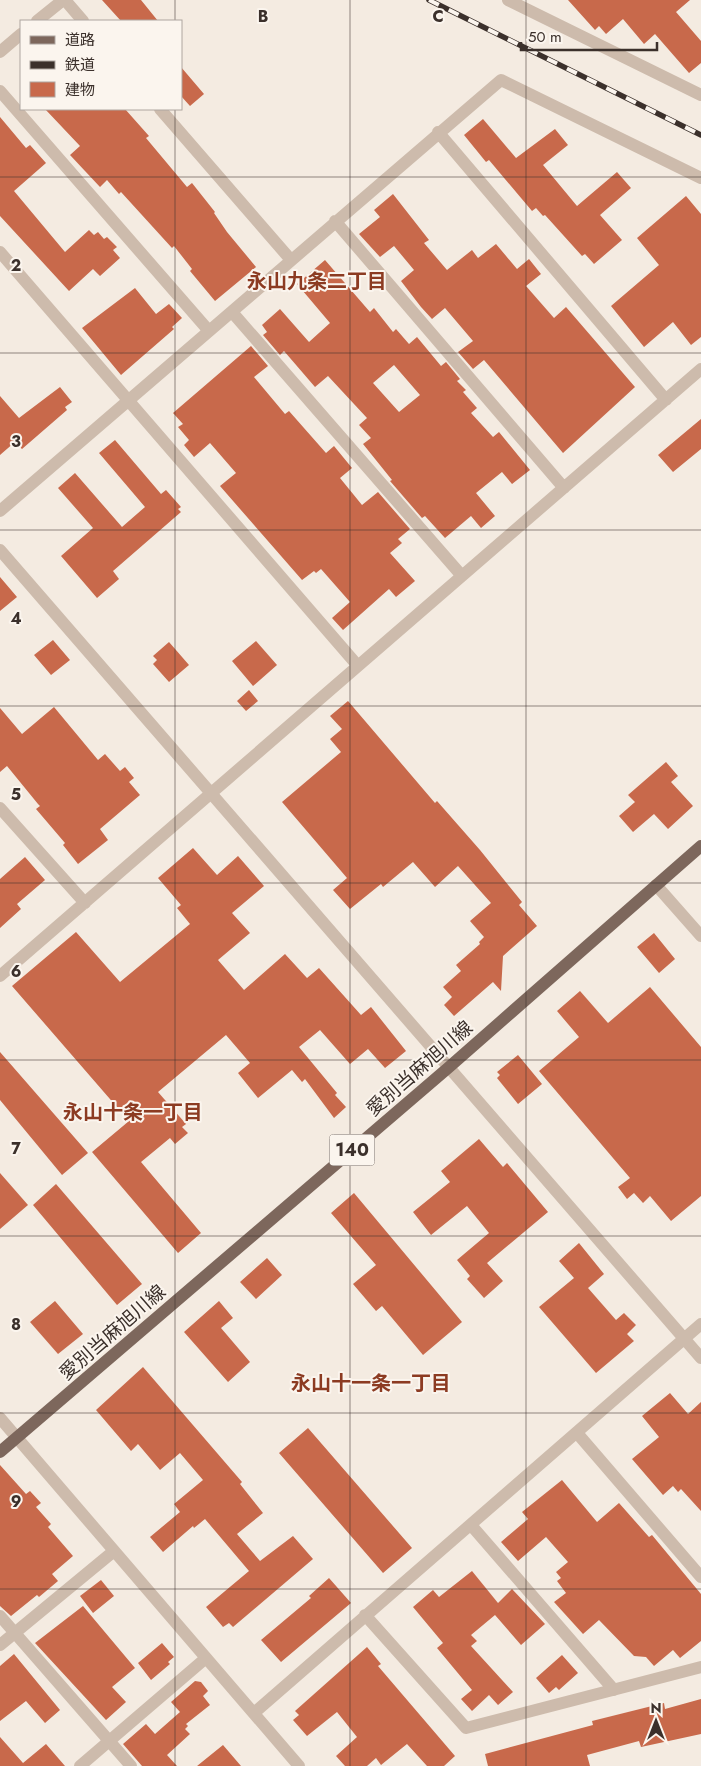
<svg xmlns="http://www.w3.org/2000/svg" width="701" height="1766" viewBox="0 0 701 1766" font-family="Jost,'Noto Sans JP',sans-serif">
<rect width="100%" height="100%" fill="#f4ebe1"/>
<!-- building -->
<path fill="#c8694b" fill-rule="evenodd" d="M102 0H141L158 21H121Z
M568 0H690L676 12 701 41V63L689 73 655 34 644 44 623 19 606 34 599 26 595 30Z
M181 67 204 94 190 106 181 96Z
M45 109H125L149 136 146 138 187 187 192 183 215 212 214 213 227 232 256 267 215 301 190 271 192 269 174 246 172 248 121 192 119 194 107 180 100 187 70 155 80 146Z
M0 117 26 148 30 145 46 163 14 191 65 252 89 230 94 235 98 232 104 239 107 237 117 247 113 250 120 258 100 276 93 269 69 291 0 216Z
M483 119 516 158 555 129 568 145 543 165 577 206 617 172 631 188 600 215 622 240 594 264 585 254 582 256 545 215 543 216 536 208 532 211 489 160 486 162 464 135Z
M393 194 429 240 424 243 447 270 472 250 478 258 496 244 517 269 529 259 541 274 526 286 554 318 566 307 635 387 563 453 484 360 473 369 458 352 473 341 445 308 432 319 421 307 401 281 414 270 394 246 380 257 359 234 380 217 374 210Z
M686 196 701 214V337L691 345 673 322 644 347 611 306 659 265 637 238Z
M325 260 370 312 374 308 393 332 396 329 409 344 417 337 441 366 446 362 460 379 457 381 466 390 463 392 477 408 471 413 493 437 499 432 530 470 512 484 502 472 476 493 495 516 481 528 471 516 445 538 425 516 422 518 390 481 392 480 363 444 371 438 359 425 367 418 328 376 315 387 284 351 280 355 263 335 267 332 262 325 280 309 309 342 330 323 297 284ZM394 365 420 395 399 412 373 383Z
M135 288 156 314 169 304 182 318 172 327 174 329 121 375 82 328Z
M251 346 268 366 254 377 285 414 289 411 326 453 334 446 352 468 340 478 362 505 378 492 410 529 398 539 402 543 390 553 415 581 396 597 389 589 343 630 332 618 350 602 321 569 316 573 314 571 302 580 220 486 236 473 210 443 194 457 184 445 189 440 178 427 183 424 173 413Z
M60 387 72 402 65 407 67 410 22 449 15 442 0 455V396L19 418Z
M701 419V449L673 472 658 455Z
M115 440 161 494 166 490 181 507 178 509 181 512 113 571 119 579 97 598 61 556 93 528 58 488 75 473 122 527 145 507 99 453Z
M0 577 17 597 0 611Z
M53 640 70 660 51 675 34 655Z
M256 641 277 665 253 686 232 661Z
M169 642 189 665 169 682 153 664 157 660 153 656Z
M249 690 258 701 246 711 237 701Z
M348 701 435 803 437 801 480 850 522 902 519 905 537 926 503 956 501 991 493 982 454 1016 444 1005 452 997 443 987 461 971 456 965 480 944 479 942 484 937 470 921 491 903 458 866 435 887 413 862 383 887 381 884 350 909 333 890 347 878 282 802 341 752 330 739 342 729 330 716Z
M54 707 98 760 105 754 120 771 125 767 134 778 129 782 140 795 100 829 108 840 78 864 63 845 65 843 36 809 40 806 38 804 7 766 0 772V708L22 734Z
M666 762 678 776 671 782 693 806 668 829 654 814 633 832 619 816 635 802 628 795Z
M193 848 217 875 238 856 264 886 232 913 250 933 218 960 244 990 285 954 307 978 319 968 361 1015 371 1007 406 1051 385 1068 368 1049 350 1064 320 1030 299 1047 337 1093 335 1095 346 1107 334 1118 305 1079 302 1082 292 1070 258 1098 238 1073 250 1063 226 1035 158 1092 186 1124 182 1127 188 1133 175 1144 170 1138 141 1162 201 1233 178 1253 92 1152 129 1121 12 986 76 932 120 982 190 924 177 908 181 905 158 878Z
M25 857 45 880 17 904 21 909 0 928V879Z
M654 933 675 959 659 973 637 947Z
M650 987 701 1047V1196L671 1221 650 1196 643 1203 634 1193 627 1199 618 1187 630 1178 539 1071 579 1037 557 1011 580 991 608 1023Z
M0 1052 88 1153 62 1175 0 1100Z
M518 1055 542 1084 518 1104 497 1078 500 1075 497 1072Z
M479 1139 503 1167 507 1163 548 1212 487 1263 503 1281 484 1298 467 1279 470 1276 457 1260 489 1233 467 1206 431 1235 413 1212 450 1182 441 1171Z
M0 1173 28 1205 0 1229Z
M56 1184 142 1284 117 1305 33 1205Z
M354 1193 462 1322 423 1355 382 1306 376 1311 353 1284 376 1265 331 1213Z
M579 1243 604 1274 588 1288 616 1320 624 1313 636 1325 627 1334 634 1341 596 1373 539 1307 574 1278 559 1261Z
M267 1258 282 1275 256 1299 240 1282Z
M55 1301 83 1334 58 1354 30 1322Z
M219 1301 233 1318 221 1328 250 1362 228 1382 184 1332Z
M143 1367 242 1482 240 1484 263 1513 237 1534 260 1561 293 1536 313 1559 233 1627 229 1623 223 1627 206 1607 249 1571 205 1519 194 1528 193 1526 163 1552 150 1537 180 1512 174 1504 203 1480 180 1453 160 1470 138 1444 131 1451 96 1410Z
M670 1393 688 1414 701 1402V1511L681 1489 678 1492 673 1486 663 1495 632 1459 659 1437 642 1416Z
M308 1428 412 1548 383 1573 279 1453Z
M0 1465 26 1494 30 1491 41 1503 36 1507 51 1524 48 1527 73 1556 52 1574 58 1581 39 1597 37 1595 11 1616 0 1606Z
M562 1480 597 1522 619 1503 649 1537 652 1535 701 1594V1641L680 1658 673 1650 654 1666 646 1657 634 1656 599 1620 583 1634 554 1602 566 1593 557 1581 561 1578 556 1572 568 1562 546 1537 518 1561 501 1542 528 1519 522 1512Z
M472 1571 498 1603 512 1589 545 1624 521 1645 495 1615 471 1635 477 1641 471 1646 513 1692 498 1705 489 1695 472 1711 461 1699 472 1690 437 1648 443 1643 413 1607 433 1590 439 1597Z
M329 1578 351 1603 281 1662 261 1640 311 1598 309 1596Z
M101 1580 114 1596 93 1613 80 1596Z
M83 1606 135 1668 112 1687 126 1702 106 1720 35 1643Z
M162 1643 174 1657 168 1662 170 1664 151 1680 138 1663Z
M367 1647 381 1664 378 1666 455 1756 444 1766H427L407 1744 381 1765 376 1758 367 1766H345L336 1756 357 1737 337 1712 307 1736 293 1720 299 1715 295 1711Z
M14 1654 60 1710 45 1723 26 1701 0 1721V1666Z
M562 1655 578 1673 559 1690 556 1687 549 1693 536 1678Z
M195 1681 201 1682 208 1691 203 1696 210 1705 186 1724 188 1726 185 1729 190 1734 167 1755 177 1766H142L123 1744 146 1724 155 1734 180 1712 171 1702Z
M701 1699V1734L641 1747 639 1741 587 1755 590 1766H488L485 1754 593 1725 592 1721 664 1703 665 1709Z
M0 1737 23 1763 46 1744 65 1766H0Z
M223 1745 241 1766H197Z"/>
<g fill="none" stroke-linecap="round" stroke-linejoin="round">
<!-- minor -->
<path stroke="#cdbbac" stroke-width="12" d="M65 0 83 21
M508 0 701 95
M37 21 63 0
M0 52 21 34
M0 91 209 331
M160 109 291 260
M438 132 666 400
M335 221 564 488
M0 252 358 666
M232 312 462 576
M0 511 501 80 701 178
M0 550 701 1358
M0 808 85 903
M656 885 701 936
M0 976 701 369
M0 1418 299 1766
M577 1433 701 1577
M471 1525 614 1690
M365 1615 466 1728 701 1667
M0 1616 131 1766
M0 1645 114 1551
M254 1713 701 1324
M80 1766 206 1658"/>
<!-- major -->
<path stroke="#7d675c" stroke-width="12" d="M0 1452 448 1068 701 846"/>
<!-- rail casing -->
<g stroke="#3b302b" stroke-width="5.5">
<path id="rail" d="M429 0 701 135"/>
</g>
<!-- rail -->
<use href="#rail" stroke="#fbf5ee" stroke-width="4" stroke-dasharray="11" stroke-linecap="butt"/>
</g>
<!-- grid -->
<path fill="none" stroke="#3b302b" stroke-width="1" stroke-opacity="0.55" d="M175 0V21M350 0V1766M526 0V1766M175 109V1766M0 177H701M0 353H701M0 530H701M0 706H701M0 883H701M0 1060H701M0 1236H701M0 1413H701M0 1589H701"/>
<g text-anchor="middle" stroke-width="4" stroke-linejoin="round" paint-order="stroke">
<!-- shield labels -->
<rect fill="#fbf5ee" stroke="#756b66" stroke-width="1" x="329.5" y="1134.5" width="45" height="31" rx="4"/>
<g font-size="18" font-weight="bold" fill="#3b302b">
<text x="352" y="1156">140</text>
</g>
<!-- street labels -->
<g font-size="19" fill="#3b302b" stroke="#fbf5ee">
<text transform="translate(419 1068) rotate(-41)" y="7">愛別当麻旭川線</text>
<text transform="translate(112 1332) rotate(-41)" y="7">愛別当麻旭川線</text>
</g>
<!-- neighbourhood labels -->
<g font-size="20" font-weight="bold" fill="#8c3b22" stroke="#fbf5ee">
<text x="317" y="288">永山九条二丁目</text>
<text x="133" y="1119">永山十条一丁目</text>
<text x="371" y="1390">永山十一条一丁目</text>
</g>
</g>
<g font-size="16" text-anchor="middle" font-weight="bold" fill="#3b302b" stroke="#fbf5ee" stroke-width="4" stroke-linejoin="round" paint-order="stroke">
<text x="263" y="22">B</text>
<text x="438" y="22">C</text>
<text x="16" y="271">2</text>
<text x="16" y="447">3</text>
<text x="16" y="624">4</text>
<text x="16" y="800">5</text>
<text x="16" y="977">6</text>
<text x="16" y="1154">7</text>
<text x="16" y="1330">8</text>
<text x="16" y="1507">9</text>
</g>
<!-- legend -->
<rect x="20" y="20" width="162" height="90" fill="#fbf5ee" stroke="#aea6a0"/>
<rect x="30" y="36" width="25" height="8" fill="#7d675c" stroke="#aea6a0"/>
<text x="65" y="45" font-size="15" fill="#3b302b">道路</text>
<rect x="30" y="61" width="25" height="8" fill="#3b302b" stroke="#aea6a0"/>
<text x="65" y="70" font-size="15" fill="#3b302b">鉄道</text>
<rect x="30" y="82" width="25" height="15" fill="#c8694b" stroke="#aea6a0"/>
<text x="65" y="95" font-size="15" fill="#3b302b">建物</text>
<!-- north arrow -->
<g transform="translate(656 1721)" stroke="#fbf5ee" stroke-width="4" paint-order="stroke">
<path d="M0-4L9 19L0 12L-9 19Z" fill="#3b302b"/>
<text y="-8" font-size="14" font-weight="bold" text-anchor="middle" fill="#3b302b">N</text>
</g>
<!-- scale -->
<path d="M521 42v8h136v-8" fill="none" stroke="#3b302b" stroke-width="2.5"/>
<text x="528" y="42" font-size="15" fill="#3b302b" stroke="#fbf5ee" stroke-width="4" paint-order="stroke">50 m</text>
</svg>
